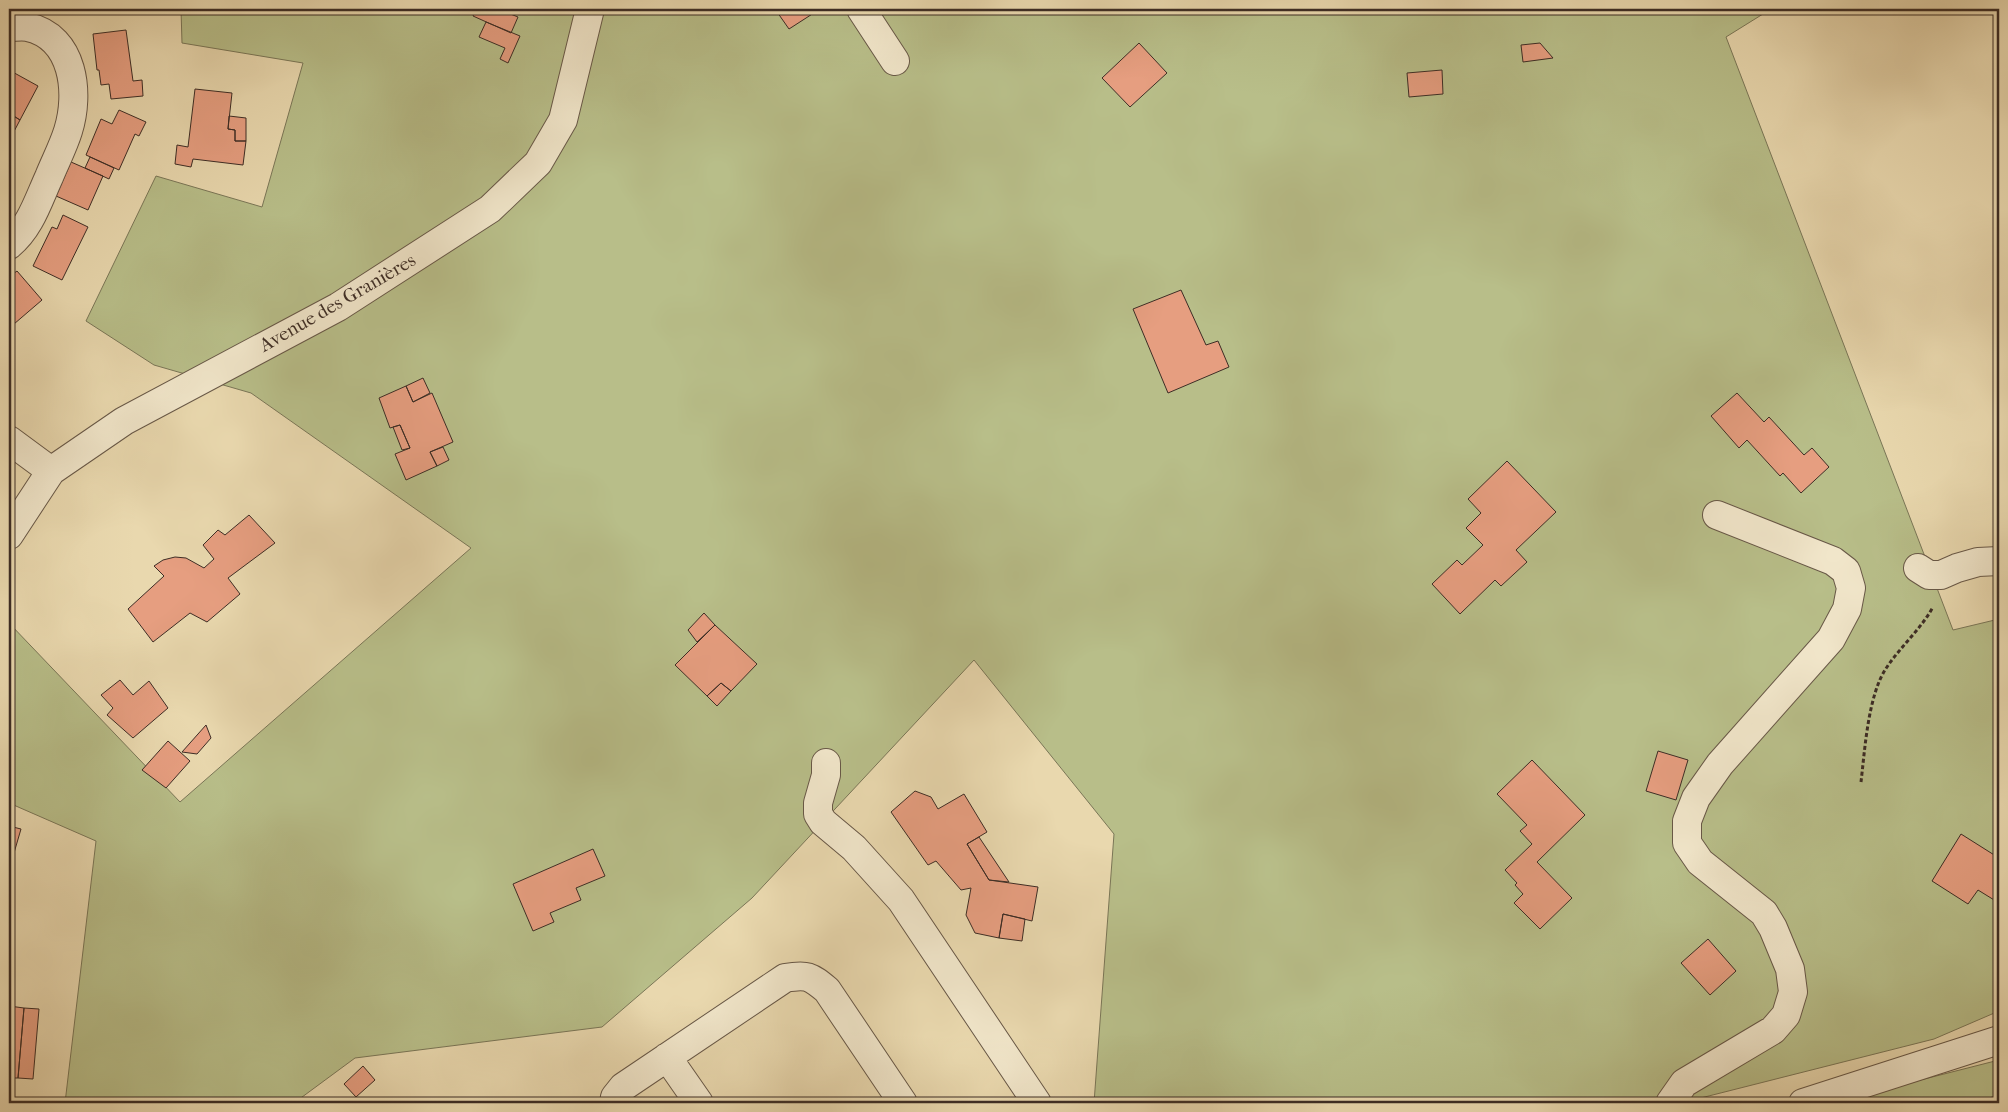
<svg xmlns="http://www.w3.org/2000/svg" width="2008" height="1112" viewBox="0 0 2008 1112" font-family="'IM FELL French Canon',serif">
<rect width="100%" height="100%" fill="#e9d8ae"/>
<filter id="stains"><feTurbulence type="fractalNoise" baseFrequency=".004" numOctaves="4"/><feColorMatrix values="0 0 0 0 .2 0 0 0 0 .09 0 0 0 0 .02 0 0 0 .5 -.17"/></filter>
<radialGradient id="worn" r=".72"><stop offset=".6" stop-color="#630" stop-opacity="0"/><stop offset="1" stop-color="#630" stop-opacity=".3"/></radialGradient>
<!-- green -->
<path fill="#b8be89" stroke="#7a7657" d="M181 9H1771L1726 37 1953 630 1999 619V1011L1934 1039 1681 1103H1094L1114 834 974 660 752 898 602 1027 355 1058 294 1103H65L96 841 9 803V623L180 802 471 548 251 393 154 365 86 321 156 176 262 207 303 63 182 43Z
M1999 1060V1095L1972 1103H1830Z"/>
<!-- building -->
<path fill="#e69e80" stroke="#3d2d25" d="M476 9H498L518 17 511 33 473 16Z
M775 9H820L789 29Z
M486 22 520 36 508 63 500 59 505 48 479 37Z
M126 30 133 81 142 80 143 96 111 99 109 84 101 85 99 70H97L93 34Z
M1139 43 1167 73 1130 107 1102 78Z
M1540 43 1553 58 1523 62 1521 45Z
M9 70 38 86 20 120 9 113Z
M1442 70 1443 94 1409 97 1407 73Z
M195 89 232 93 228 129 235 130V141H246L243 165 193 159 191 167 175 164 177 145 188 147Z
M119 110 146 122 139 136 135 134 119 170 86 155 101 119 112 124Z
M9 113 20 120 9 141Z
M229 116 246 118V141H235V130L228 129Z
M90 157 114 168 109 179 85 168Z
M71 162 103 176 88 210 56 196Z
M63 215 88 227 62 280 33 266 52 227 57 229Z
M17 271 42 300 14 324 9 318V277Z
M1181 290 1206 345 1218 341 1229 367 1168 393 1133 309Z
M423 378 430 393 413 402 406 386Z
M406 386 413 402 432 393 453 442 430 452 437 466 406 480 395 454 410 448 400 425 390 428 379 398Z
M1737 393 1764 422 1769 417 1804 455 1812 448 1829 467 1801 493 1783 473 1780 476 1747 440 1739 448 1711 416Z
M400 425 410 448 402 450 393 427Z
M443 447 449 460 437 466 430 452Z
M1507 461 1556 512 1516 550 1527 562 1501 586 1495 580 1460 614 1432 584 1457 560 1462 565 1483 545 1466 528 1481 513 1468 499Z
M249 515 275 543 228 578 240 594 207 622 190 613 153 642 128 609 164 576 154 566 163 560 175 557 186 558 204 568 214 559 203 545 218 530 225 535Z
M704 613 715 625 697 642 688 630Z
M715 625 757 664 731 691 721 683 707 696 675 665Z
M120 680 133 695 149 681 168 708 133 738 107 715 113 708 101 695Z
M721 683 731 691 717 706 707 696Z
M206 725 211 738 197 754 182 752Z
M168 741 190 761 166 788 142 770Z
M1658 751 1688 760 1676 800 1646 791Z
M1532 760 1585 815 1537 862 1572 898 1540 929 1514 903 1523 894 1515 885 1517 883 1505 870 1532 844 1520 831 1527 825 1497 794Z
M915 791 931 797 938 809 964 794 987 832 967 844 989 880 1038 887 1032 921 1003 914 999 938 975 933 966 915 971 888 961 890 936 861 928 865 891 812Z
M9 826 21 829 9 870Z
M1961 834 1999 858V903L1978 890 1968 904 1932 881Z
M979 837 1009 882 989 880 967 844Z
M593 849 605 876 576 888 581 900 550 913 554 922 533 931 513 884Z
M1003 914 1025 919 1022 941 999 938Z
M1708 939 1736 971 1710 995 1681 963Z
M9 1006 24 1008 18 1078H9Z
M24 1008 39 1009 33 1079 18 1078Z
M363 1066 375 1080 356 1097 344 1084Z"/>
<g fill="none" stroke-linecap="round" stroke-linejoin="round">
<!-- minor casing -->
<g stroke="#685847" stroke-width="30">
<path id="minor" d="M861 9 895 61
M9 27C15 27 22 26 28 27 74 37 80 93 68 131 63 147 55 162 49 177 38 201 30 228 9 245
M9 440 51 471
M9 535 51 471 124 421 338 307 490 209 538 163 563 120 590 9
M1918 568 1929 575H1941L1957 568 1978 562 1999 561
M826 763V775L818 803V814L823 822 854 848 901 900 1037 1103
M667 1057 699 1103
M614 1103 615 1097 623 1087 785 978C807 974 810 976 827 990L903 1103
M1670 1103 1684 1083 1773 1030 1786 1015 1793 992 1790 969 1773 928 1764 913 1700 862 1687 843V821L1696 798 1720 764 1831 639 1847 609 1851 588 1846 571 1833 561 1717 515
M1803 1103 1999 1040"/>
</g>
<!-- path -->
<path stroke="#3d2d25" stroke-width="3" stroke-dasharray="4 2.5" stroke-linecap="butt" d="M1861 782C1865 749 1868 694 1887 667 1901 646 1921 629 1933 607"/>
<!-- minor -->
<use href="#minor" stroke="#f1e6ca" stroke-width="28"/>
</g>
<g text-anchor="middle" stroke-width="4.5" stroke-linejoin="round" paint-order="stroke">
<!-- street labels -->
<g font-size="19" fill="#3d2d25" stroke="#f1e6ca">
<text transform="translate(337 302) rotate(-30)" y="7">Avenue des Granières</text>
</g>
</g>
<!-- margin -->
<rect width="2008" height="1112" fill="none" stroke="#e9d8ae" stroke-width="30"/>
<rect x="10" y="10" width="1988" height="1092" fill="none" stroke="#3d2d25" stroke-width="2.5"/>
<rect x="15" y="15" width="1978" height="1082" fill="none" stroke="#3d2d25"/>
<rect width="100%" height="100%" filter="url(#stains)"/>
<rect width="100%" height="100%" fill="url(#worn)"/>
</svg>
